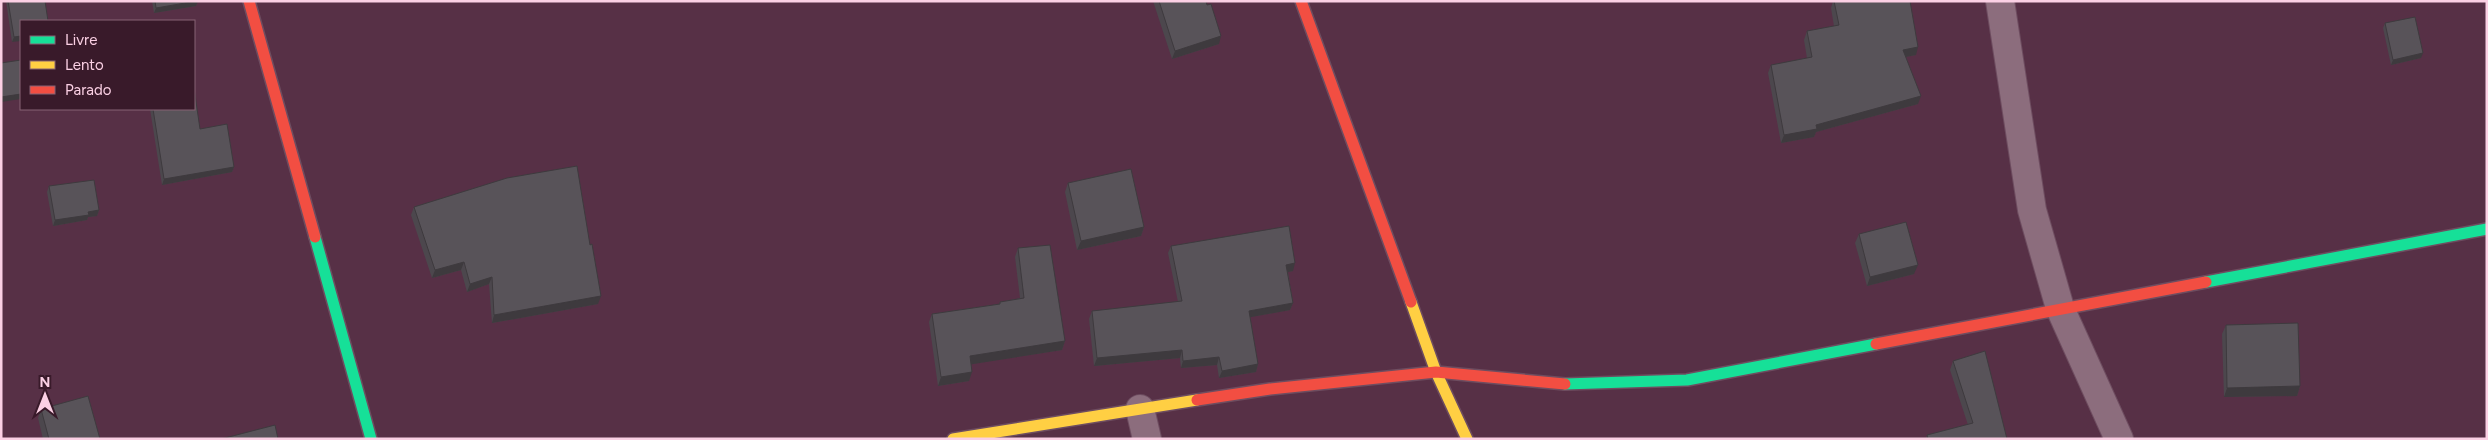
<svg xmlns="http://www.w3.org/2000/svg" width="2488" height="440" viewBox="0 0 2488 440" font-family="Figtree,sans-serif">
<rect width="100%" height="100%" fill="#573046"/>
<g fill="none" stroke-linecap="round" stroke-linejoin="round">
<!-- street casing -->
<g stroke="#6e4d60" stroke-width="30">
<path id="street" d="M2000 1 2032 210 2060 308 2119 439
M1140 409 1147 439"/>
</g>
<!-- fast casing -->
<g stroke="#6e4d60" stroke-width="14">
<path id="fast" d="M315 237 371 439
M2206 282 2487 229
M1565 384 1687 380 1876 344"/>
</g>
<!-- slow casing -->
<g stroke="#6e4d60" stroke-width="14">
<path id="slow" d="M1411 302 1436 372 1467 439
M953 439 1197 400"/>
</g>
<!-- jam casing -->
<g stroke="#6e4d60" stroke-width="14">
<path id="jam" d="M249 1 315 237
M1301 1 1411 302
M1876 344 2206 282
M1197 400 1270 389 1436 372 1565 384"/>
</g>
<!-- street -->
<use href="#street" stroke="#8c6d7d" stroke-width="28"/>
<!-- fast -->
<use href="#fast" stroke="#16e098" stroke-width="11"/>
<!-- slow -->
<use href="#slow" stroke="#ffcf43" stroke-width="11"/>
<!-- jam -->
<use href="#jam" stroke="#f24e42" stroke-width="11"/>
</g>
<!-- wall -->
<path fill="#4c474d" d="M6 1H45L12 42Z
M152 1H198L196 6 154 13Z
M1153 1H1206L1219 44 1172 59Z
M1833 1H1910L1916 55 1905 57 1918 104 1816 132 1814 137 1781 143 1768 73 1771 65 1807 58 1804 40 1807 31 1834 26 1831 8Z
M2385 23 2421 58 2391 65 2383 28Z
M150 109H194L200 129 234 167 232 172 162 185Z
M1068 183 1144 227 1141 236 1077 250 1065 192Z
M49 186 99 210 97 216 88 217 87 220 53 226 47 192Z
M414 207 598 304 492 323 489 284 467 292 461 270 432 278 411 215Z
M1859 234 1914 274 1867 286 1855 243Z
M1171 246 1293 271 1288 272 1293 303 1290 310 1250 317 1258 364 1256 372 1219 378 1217 365 1181 368 1180 358 1094 366 1089 319 1092 311 1178 302 1168 253Z
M1018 248 1065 341 1062 350 971 364 969 381 938 386 929 322 932 314 999 304 1000 302 1020 298 1015 257Z
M2226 325 2300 386 2297 396 2224 397 2222 334Z
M1953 361 2007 439H1926L1927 435 1968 425 1950 370Z
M41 409 100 439H43L38 418Z"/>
<!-- shaded-wall -->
<path fill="#3e3a3e" d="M198 1 196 6 154 13 156 8Z
M21 36V41L12 42 14 37Z
M1221 36 1219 44 1172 59 1175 51Z
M1918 47 1916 55 1900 58 1903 50Z
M2423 53 2421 58 2391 65 2393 60Z
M21 94V99L1 102V97Z
M1921 96 1918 104 1816 132 1814 137 1781 143 1784 135 1816 125Z
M234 167 232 172 162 185 164 179Z
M99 210 97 216 88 217 87 220 53 226 55 220 88 212Z
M1144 227 1141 236 1077 250 1081 241Z
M464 262 461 270 432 278 435 270Z
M1295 263 1293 271 1284 273 1286 265Z
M1918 265 1914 274 1867 286 1870 277Z
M492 277 489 284 467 292 470 284Z
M601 296 598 304 492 323 494 315Z
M1293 303 1290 310 1246 318 1249 311Z
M1065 341 1062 350 967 365 970 356Z
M1182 350 1180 358 1094 366 1097 358Z
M1219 357 1217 365 1181 368 1183 361Z
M1258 364 1256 372 1219 378 1222 371Z
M972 372 969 381 938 386 941 377Z
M2300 386 2297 396 2224 397 2227 388Z"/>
<!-- building -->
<path fill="#585359" stroke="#3e3a3e" d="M8 1H45L48 21H21V36L14 37Z
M155 1H197L156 8Z
M1159 1H1206L1207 5 1211 4 1221 36 1175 51Z
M1834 1H1910L1918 47 1903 50 1921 96 1816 125 1817 129 1784 135 1771 65 1812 57 1807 31 1839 25Z
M2415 17 2423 53 2393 60 2385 23Z
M21 60V94L1 97V63Z
M194 88 200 129 227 124 234 167 164 179 153 109H194Z
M577 166 590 245 592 244 601 296 494 315 492 277 470 284 464 262 435 270 414 207 507 178Z
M1131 169 1144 227 1081 241 1068 183Z
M94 180 99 210 88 212 89 215 55 220 49 186Z
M1906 222 1918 265 1870 277 1859 234Z
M1289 226 1295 263 1286 265 1293 303 1249 311 1258 364 1222 371 1219 357 1183 361 1182 350 1097 358 1092 311 1182 301 1171 246Z
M1050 245 1065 341 970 356 972 372 941 377 932 314 1000 304V302L1024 298 1018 248Z
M2298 323 2300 386 2227 388 2226 325Z
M1985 351 2007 439H1928L1927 435 1973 423 1953 361Z
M88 396 100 439H49L41 409Z
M275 425 278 439H221Z"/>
<!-- border -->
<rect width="2488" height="440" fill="none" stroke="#fbd0e4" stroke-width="5"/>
<!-- legend -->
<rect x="20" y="20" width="175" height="90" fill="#391a2a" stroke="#876374"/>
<rect x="30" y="36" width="25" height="8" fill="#16e098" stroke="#876374"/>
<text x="65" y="45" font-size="15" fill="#fbd0e4">Livre</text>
<rect x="30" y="61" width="25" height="8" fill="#ffcf43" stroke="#876374"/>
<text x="65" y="70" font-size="15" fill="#fbd0e4">Lento</text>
<rect x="30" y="86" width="25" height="8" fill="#f24e42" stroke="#876374"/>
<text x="65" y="95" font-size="15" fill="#fbd0e4">Parado</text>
<!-- north arrow -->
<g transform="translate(45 395)" stroke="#391a2a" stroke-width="4" paint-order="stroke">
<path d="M0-4L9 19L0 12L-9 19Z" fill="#fbd0e4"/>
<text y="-8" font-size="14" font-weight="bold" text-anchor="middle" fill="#fbd0e4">N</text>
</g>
</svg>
